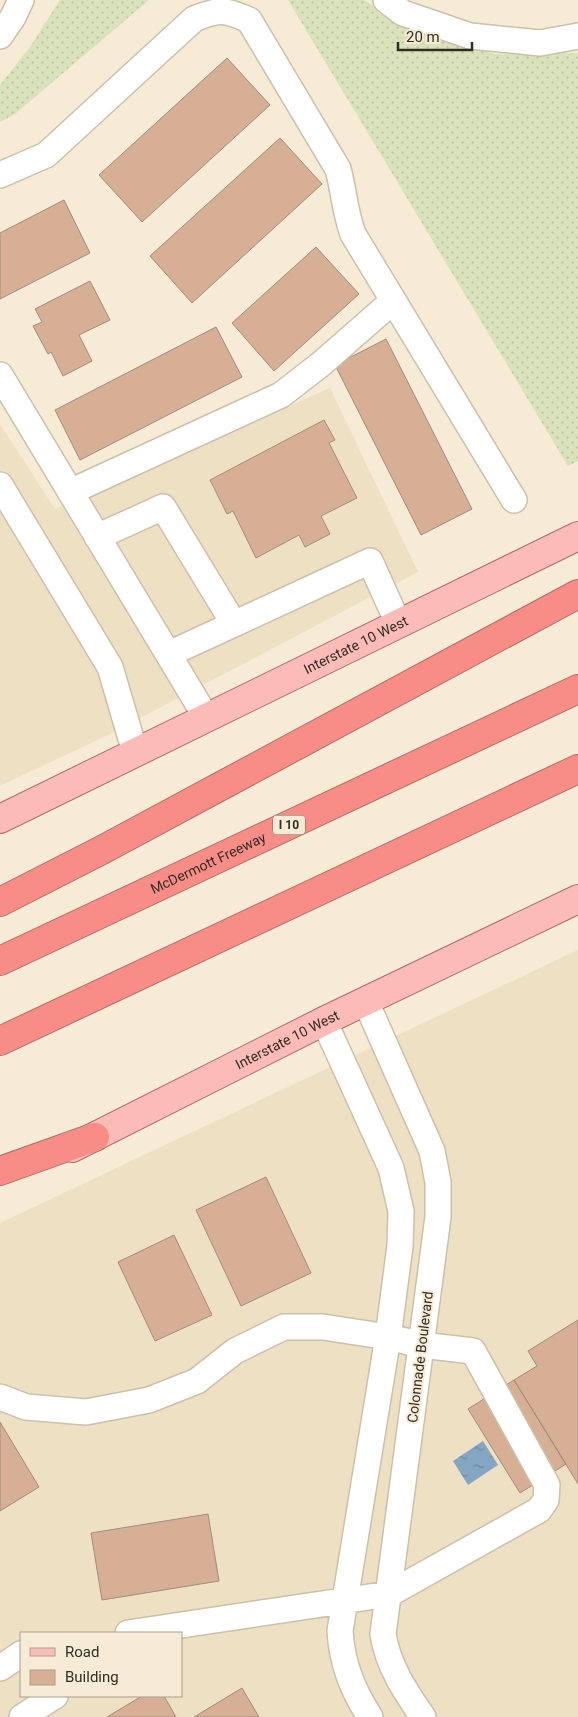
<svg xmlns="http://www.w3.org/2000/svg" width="578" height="1717" viewBox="0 0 578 1717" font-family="Roboto,sans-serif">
<defs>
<pattern id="grass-dots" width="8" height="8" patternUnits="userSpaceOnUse" patternTransform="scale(1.25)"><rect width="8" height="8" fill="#d9e2ba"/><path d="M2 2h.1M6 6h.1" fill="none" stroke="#bbc2a0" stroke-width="1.8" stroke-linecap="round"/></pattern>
<pattern id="water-ripples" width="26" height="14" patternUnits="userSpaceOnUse" patternTransform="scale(1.25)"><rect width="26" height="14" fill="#84a5c3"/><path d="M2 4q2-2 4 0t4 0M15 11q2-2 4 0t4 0" fill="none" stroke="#6d879e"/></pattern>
</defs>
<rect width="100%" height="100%" fill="#f6ebd4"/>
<!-- built -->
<path fill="#eee0c3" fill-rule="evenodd" d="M330 388 418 572 106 736 0 786V424L55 509Z
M578 950V1717H0V1223ZM21 1633H181V1696H21Z"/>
<!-- grass -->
<path fill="url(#grass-dots)" d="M60 0H149L15 114 0 122V85L30 47Z
M288 0H364L413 30 495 54 578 53V461L568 466Z"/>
<!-- water -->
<path fill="url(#water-ripples)" d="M483 1441 498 1465 468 1485 453 1461Z"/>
<!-- building -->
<path fill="#d6af95" stroke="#a18c7e" d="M227 58 270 105 142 222 99 175Z
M280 138 322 184 192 303 150 256Z
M64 200 90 253 0 299V233Z
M316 247 359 294 274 371 232 323Z
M90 281 110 320 79 335 92 361 63 376 51 352 48 354 33 326 42 322 35 309Z
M216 327 242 377 80 460 55 410Z
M386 339 472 509 421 535 335 365Z
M324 420 335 440 329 443 357 498 321 516 330 534 305 547 299 535 256 558 233 511 227 514 210 480Z
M266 1177 311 1273 241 1306 196 1210Z
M174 1235 212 1315 155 1341 118 1262Z
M578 1320V1484L514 1380 537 1366 528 1351Z
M514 1380 566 1464 520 1493 468 1409Z
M0 1422 39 1487 0 1511Z
M208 1514 219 1581 102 1600 91 1533Z
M242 1688 259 1717H194Z
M142 1696H164L176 1717H107Z"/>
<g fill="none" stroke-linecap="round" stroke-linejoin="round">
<!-- minor casing -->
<g stroke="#cbc1aa" stroke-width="28">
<path id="minor" d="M386 0 403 13 470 36 540 43 578 36
M0 36 13 17 21 0
M0 175 46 155 194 19C219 9 224 9 249 20L338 169C344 191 345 213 353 234L514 500
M0 375 206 717
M0 485 110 667 135 752
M70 492 281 395 321 364 393 301
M97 537 163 507 234 624
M169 654 370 561 398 623
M366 1002 432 1151 438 1182V1217L383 1634C388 1666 405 1691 423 1717
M324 1021 391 1168 401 1211 400 1246 388 1337 340 1631C342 1663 352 1689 370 1717
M0 1397 26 1407 86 1412 149 1400 197 1381 235 1351 284 1327H323L388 1337 422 1345 473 1351 547 1485 546 1500 539 1510 389 1594 128 1633
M0 1668 21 1654
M22 1717 55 1696"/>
</g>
<!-- major casing -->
<g stroke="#b26b65" stroke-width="30">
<g id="major">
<path id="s1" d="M0 819 578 536"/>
<path id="s2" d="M72 1148 324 1021 578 899"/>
</g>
</g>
<!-- highway casing -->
<g stroke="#b26b65" stroke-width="30">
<g id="highway">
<path d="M0 902 102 850 578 594"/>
<path id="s3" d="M0 961 578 689"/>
<path d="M0 1041 578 769"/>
<path d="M0 1171 95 1137"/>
</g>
</g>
<!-- minor -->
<use href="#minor" stroke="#fff" stroke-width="25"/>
<!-- major -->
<use href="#major" stroke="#fbbbb7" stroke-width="28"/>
<!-- highway -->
<use href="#highway" stroke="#f88d87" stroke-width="28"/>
</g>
<g text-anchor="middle" stroke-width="4" stroke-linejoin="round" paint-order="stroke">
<!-- shield labels -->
<rect fill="#f6ebd4" stroke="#6c665a" stroke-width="1" x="273" y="815.5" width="32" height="19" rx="4"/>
<g font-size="12" font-weight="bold" fill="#312d25">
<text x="289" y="829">I 10</text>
</g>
<!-- street labels -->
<g font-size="14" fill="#312d25" stroke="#f6ebd4">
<text dy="5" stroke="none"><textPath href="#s1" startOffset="396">Interstate 10 West</textPath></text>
<text dy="5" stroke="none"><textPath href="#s3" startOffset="230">McDermott Freeway</textPath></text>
<text dy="5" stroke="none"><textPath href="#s2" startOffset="241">Interstate 10 West</textPath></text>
<text transform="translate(420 1357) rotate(-83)" y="5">Colonnade Boulevard</text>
</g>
</g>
<!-- legend -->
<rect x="20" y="1632" width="162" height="65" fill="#f6ebd4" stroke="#a79f8e"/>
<rect x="30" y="1648" width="25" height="8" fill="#fbbbb7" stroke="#a79f8e"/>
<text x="65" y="1657" font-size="15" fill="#312d25">Road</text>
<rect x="30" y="1670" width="25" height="15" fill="#d6af95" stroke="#a79f8e"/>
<text x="65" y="1682" font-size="15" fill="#312d25">Building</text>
<!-- scale -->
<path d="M398 42v8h74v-8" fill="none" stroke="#312d25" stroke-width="2.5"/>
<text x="406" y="42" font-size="15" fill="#312d25" stroke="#f6ebd4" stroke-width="4" paint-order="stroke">20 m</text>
</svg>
